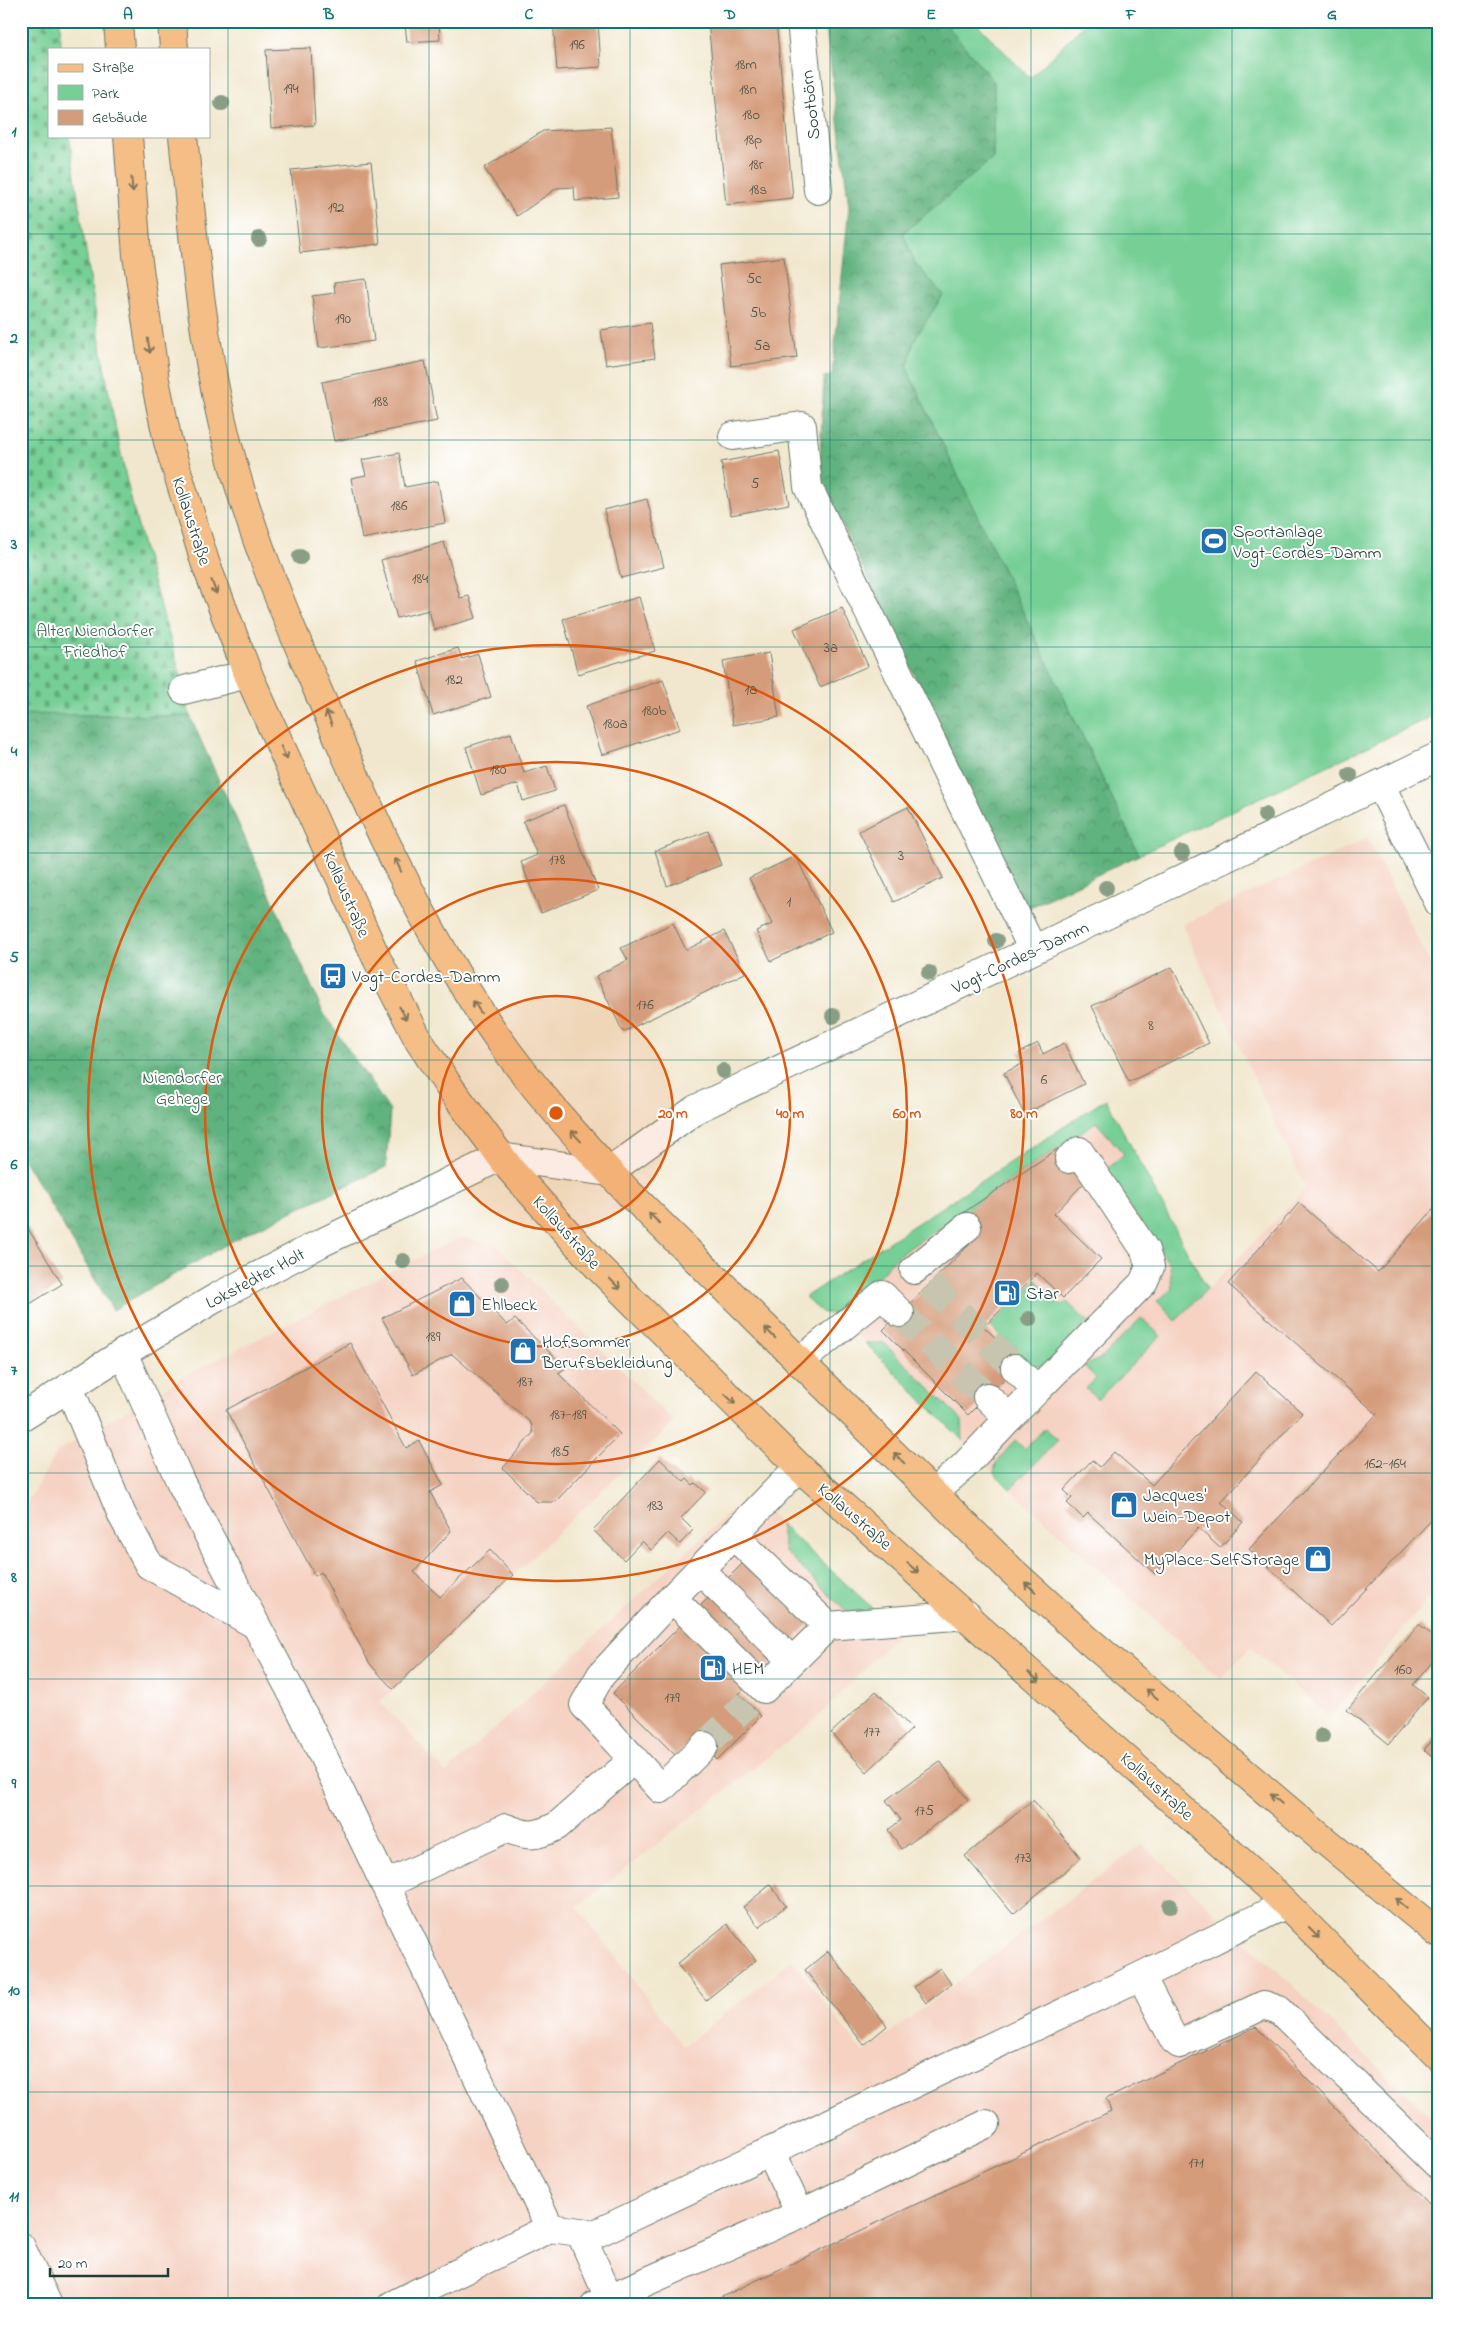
<svg xmlns="http://www.w3.org/2000/svg" width="1460" height="2326" viewBox="0 0 1460 2326" font-family="'Indie Flower',sans-serif">
<defs>
<pattern id="forest-crowns" width="20" height="18" patternUnits="userSpaceOnUse" patternTransform="scale(1.25)"><rect width="20" height="18" fill="#60b27e"/><path d="M2 6a3 3 0 1 1 6 0M12 15a3 3 0 1 1 6 0" fill="none" stroke="#4f9268"/></pattern>
<pattern id="cemetery-stones" width="16" height="16" patternUnits="userSpaceOnUse" patternTransform="scale(1.25)"><rect width="16" height="16" fill="#76cf95"/><path d="M2 7V4a2 2 0 0 1 4 0v3zM10 15v-3a2 2 0 0 1 4 0v3z" fill="#60a97a"/></pattern>
</defs>
<rect width="100%" height="100%" fill="#fff"/>
<filter id="ink" filterUnits="userSpaceOnUse"><feTurbulence type="fractalNoise" baseFrequency=".02" numOctaves="2"/><feDisplacementMap in="SourceGraphic" scale="10" xChannelSelector="R" yChannelSelector="G"/><feConvolveMatrix kernelMatrix="1 2 1 2 8 2 1 2 1" color-interpolation-filters="sRGB"/></filter>
<filter id="wash" filterUnits="userSpaceOnUse"><feTurbulence type="fractalNoise" baseFrequency=".0096" numOctaves="4" result="noise"/><feDisplacementMap in="SourceGraphic" scale="20" xChannelSelector="R" yChannelSelector="G"/><feGaussianBlur stdDeviation="1.12" result="paint"/><feColorMatrix in="noise" values="0 0 0 0 0 0 0 0 0 0 0 0 0 0 0 0 0 1.4 0 .05"/><feComposite in="paint" operator="in"/></filter>
<g filter="url(#wash)">
<rect width="100%" height="100%" fill="#f1e7ce"/>
<!-- built -->
<path fill="#f5d2c2" d="M1368 838 1439 982V1586L1330 1717 1250 1647 1221 1680 1010 1489 837 1314 823 1313 805 1297 1106 1099 1208 1289 1306 1189 1182 925Z
M460 1237 496 1245 674 1422 380 1702 446 1773 749 1494 878 1613 896 1636 815 1720 577 1907 684 2046 792 1960 863 2053 1142 1844 1439 2124V2305H21V1512L58 1451 188 1374Z"/>
<!-- green -->
<path fill="#76cf95" stroke="#4a8664" d="M943 21H974L1030 78 1088 21H1439V713L1139 855 907 369 914 340 943 295 915 263 903 233 993 158 994 82Z
M1106 1099 1207 1289 1176 1321 1157 1301 1172 1289 1170 1265 1105 1171 1124 1154 1096 1122 896 1257 860 1297 837 1314 823 1313 805 1297Z
M1036 1280 1062 1306 1067 1302 1088 1322 1044 1366H1030L990 1326Z
M1141 1318 1161 1336 1098 1399 1086 1389 1096 1378 1084 1366 1102 1358Z
M865 1343H884L962 1420 963 1441Z
M1045 1428 1058 1440 1010 1489 994 1473 996 1463 1015 1440 1025 1449Z
M780 1524 878 1613 847 1612 785 1552Z"/>
<!-- forest -->
<path fill="url(#forest-crowns)" stroke="#407859" d="M825 21H943L994 82 993 158 903 233 915 263 943 295 914 340 907 369 1139 855 1026 909 819 476 824 377 832 376 849 207Z
M21 714 190 716 323 1012 390 1111 386 1167 243 1235 113 1310 21 1155Z"/>
<!-- cemetery -->
<path fill="url(#cemetery-stones)" stroke="#4a8664" d="M21 21H60L61 49H49V136H69C89 267 105 399 138 527 154 591 177 652 190 716L21 714Z"/>
<g id="blocks">
<!-- building -->
<path fill="#d59c7b" d="M383 21H439L440 40 407 42 405 24 383 26Z
M553 21H598L601 67 557 70Z
M708 21H776L793 198 726 205Z
M311 48 315 125 271 128 266 50Z
M611 127 618 197 575 201 574 187 557 188 517 216 484 168 543 131Z
M371 162 380 244 300 253 291 170Z
M784 257 797 358 731 366 719 265Z
M366 279 374 341 319 348 312 296 335 293 334 283Z
M650 323 655 358 606 365 601 330Z
M425 361 437 421 334 441 322 382Z
M779 451 789 504 731 515 721 462Z
M399 453 405 487 438 481 445 523 362 539 351 478 366 475 362 460Z
M647 499 664 567 621 578 604 510Z
M444 542 460 598 469 596 476 618 434 630 429 610 397 618 381 560Z
M639 597 655 651 578 674 563 619Z
M842 608 868 666 820 687 794 629Z
M458 648 462 659 478 654 491 697 433 715 417 661Z
M769 653 779 717 733 725 723 661Z
M663 680 680 729 602 755 586 706Z
M511 733 524 773 547 766 555 791 523 801 518 784 481 795 466 747Z
M564 805 598 890 541 913 521 862 537 855 523 821Z
M908 807 943 878 894 902 859 831Z
M708 831 721 865 667 886 655 851Z
M796 856 832 932 771 961 756 931 772 924 749 878Z
M673 923 686 950 724 931 745 973 623 1032 596 976 628 960 621 948Z
M1172 967 1209 1043 1129 1082 1092 1006Z
M1038 1043 1043 1054 1064 1043 1084 1084 1024 1114 1004 1073 1024 1063 1019 1053Z
M1059 1148 1088 1179 1054 1214 1101 1259 1063 1298 1037 1273 984 1327 1021 1362 968 1415 883 1330 977 1237 957 1217Z
M1299 1203 1378 1272 1439 1203V1512L1331 1626 1249 1549 1377 1414 1228 1284Z
M21 1217 62 1284 25 1307 21 1301Z
M462 1278 507 1325 515 1319 566 1368 558 1373 620 1434 555 1502H537L503 1468 533 1433 531 1423 452 1354 413 1375 382 1318Z
M350 1343 406 1448 419 1441 443 1485 430 1492 451 1531 414 1572 440 1597 490 1550 513 1575 393 1689 370 1664 321 1572 315 1576 226 1410Z
M1256 1371 1302 1413 1221 1502 1243 1522 1220 1548 1198 1528 1155 1574 1088 1513 1083 1518 1067 1503 1072 1498 1064 1490 1092 1460 1100 1467 1114 1452 1152 1485Z
M660 1459 684 1482 687 1479 693 1485 695 1483 706 1492 681 1518 693 1530 680 1544 668 1533 651 1550 642 1541 624 1560 593 1530Z
M758 1548 821 1612 739 1694 761 1716 717 1760 695 1737 676 1756 613 1693Z
M1419 1624 1439 1641V1654L1413 1685 1428 1697 1389 1744 1347 1710Z
M876 1691 912 1729 867 1772 831 1733Z
M1439 1732V1763L1424 1750Z
M940 1761 968 1800 902 1849 888 1830 901 1820 886 1800Z
M1033 1800 1081 1858 1013 1914 965 1856Z
M770 1885 786 1906 759 1927 743 1907Z
M727 1924 756 1960 706 2000 677 1964Z
M828 1951 887 2026 864 2045 805 1970Z
M940 1968 951 1984 926 2003 914 1987Z
M1256 2027 1439 2214V2305H705L1111 2111 1106 2099Z"/>
</g>
</g>
<g filter="url(#ink)">
<use href="#blocks" fill-opacity="0" stroke="#68786a" stroke-width="1"/>
<g fill="none" stroke-linecap="round" stroke-linejoin="round">
<!-- minor-tunnel -->
<path stroke="#c7c5af" stroke-width="28" stroke-dasharray="28 14" stroke-linecap="butt" d="M929 1284 1015 1368
M900 1313 987 1397
M704 1746 748 1703"/>
<!-- minor casing -->
<g stroke="#68786a" stroke-width="30">
<path id="minor" d="M801 21 818 190
M733 436 802 426 808 487 1033 950
M184 690 248 674
M1380 784 1439 903
M914 1270 967 1227
M123 1353 181 1483 301 1710 550 2228 392 2305
M799 1362 882 1295 900 1313
M69 1387 122 1515 149 1565 256 1625
M1037 1390 1143 1283 1150 1267 1145 1250 1079 1151 1069 1159
M21 1418 123 1353 219 1296 321 1243 500 1157 609 1172 696 1109 1033 950 1439 756
M1009 1418 1037 1390 1015 1368
M799 1467 672 1598 764 1689 828 1626 967 1615
M934 1492 964 1466 1009 1418 987 1397
M734 1536 828 1626
M700 1570 792 1661
M672 1598 601 1675 584 1705 661 1789 704 1746
M385 1885 506 1828C528 1837 535 1837 557 1826L634 1759
M1141 1976 1174 2040 1179 2044 1264 2005 1279 2010 1439 2166
M800 2214 986 2124
M550 2228 595 2234 1141 1976 1286 1904
M580 2232 609 2298 595 2305
M21 2247 48 2305
M609 2298 800 2214 770 2151"/>
</g>
<!-- major casing -->
<g stroke="#68786a" stroke-width="30">
<path id="major" d="M118 21 120 49
M172 21 174 49
M128 136 137 255 155 380 168 442 205 562 248 674 377 959 419 1041 448 1085 511 1170 598 1267 799 1467 1268 1886 1439 2057
M183 136C193 232 200 327 222 421 243 514 280 603 318 691 368 809 422 928 495 1034 534 1090 581 1141 627 1191L1010 1569 1088 1640 1319 1836 1439 1934"/>
</g>
<!-- minor -->
<use href="#minor" stroke="#fff" stroke-width="28"/>
<!-- major -->
<use href="#major" stroke="#f6be87" stroke-width="28"/>
</g>
<!-- trees -->
<g fill="#8a9e86">
<circle cx="222" cy="103" r="8"/>
<circle cx="259" cy="239" r="8"/>
<circle cx="300" cy="557" r="8"/>
<circle cx="1350" cy="775" r="8"/>
<circle cx="1265" cy="815" r="8"/>
<circle cx="1182" cy="853" r="8"/>
<circle cx="1106" cy="888" r="8"/>
<circle cx="996" cy="941" r="8"/>
<circle cx="929" cy="973" r="8"/>
<circle cx="833" cy="1016" r="8"/>
<circle cx="723" cy="1071" r="8"/>
<circle cx="403" cy="1261" r="8"/>
<circle cx="502" cy="1284" r="8"/>
<circle cx="1029" cy="1319" r="8"/>
<circle cx="1322" cy="1736" r="8"/>
<circle cx="1170" cy="1906" r="8"/>
</g>
<!-- one-way arrows -->
<defs><path id="oneway-shaft" d="M-6 0H5M1.5-3L5.5 0L1.5 3" fill="none" stroke-width="1.6" stroke-linecap="round" stroke-linejoin="round" transform="scale(1.25)"/></defs>
<g stroke="#807759">
<use href="#oneway-shaft" transform="translate(132 185) rotate(86)"/>
<use href="#oneway-shaft" transform="translate(149 346) rotate(81)"/>
<use href="#oneway-shaft" transform="translate(214 587) rotate(70)"/>
<use href="#oneway-shaft" transform="translate(329 718) rotate(-113)"/>
<use href="#oneway-shaft" transform="translate(284 753) rotate(65)"/>
<use href="#oneway-shaft" transform="translate(398 865) rotate(-115)"/>
<use href="#oneway-shaft" transform="translate(477 1007) rotate(-123)"/>
<use href="#oneway-shaft" transform="translate(403 1013) rotate(61)"/>
<use href="#oneway-shaft" transform="translate(576 1136) rotate(-132)"/>
<use href="#oneway-shaft" transform="translate(654 1218) rotate(-135)"/>
<use href="#oneway-shaft" transform="translate(615 1284) rotate(46)"/>
<use href="#oneway-shaft" transform="translate(770 1333) rotate(-135)"/>
<use href="#oneway-shaft" transform="translate(730 1399) rotate(44)"/>
<use href="#oneway-shaft" transform="translate(899 1458) rotate(-136)"/>
<use href="#oneway-shaft" transform="translate(913 1568) rotate(41)"/>
<use href="#oneway-shaft" transform="translate(1030 1587) rotate(-138)"/>
<use href="#oneway-shaft" transform="translate(1034 1677) rotate(41)"/>
<use href="#oneway-shaft" transform="translate(1152 1694) rotate(-140)"/>
<use href="#oneway-shaft" transform="translate(1276 1799) rotate(-140)"/>
<use href="#oneway-shaft" transform="translate(1401 1903) rotate(-141)"/>
<use href="#oneway-shaft" transform="translate(1314 1933) rotate(45)"/>
</g>
</g>
<!-- grid -->
<path fill="none" stroke="#0f766e" stroke-width="1" stroke-opacity="0.55" d="M228 21V2305M429 21V2305M630 21V2305M830 21V2305M1031 21V2305M1232 21V2305M21 234H1439M21 440H1439M21 647H1439M21 853H1439M21 1060H1439M21 1266H1439M21 1473H1439M21 1679H1439M21 1886H1439M21 2092H1439"/>
<!-- distance rings -->
<circle cx="556" cy="1113" r="117" fill="#de580e" fill-opacity=".12"/>
<g fill="none" stroke="#de580e" stroke-width="2.5">
<circle cx="556" cy="1113" r="117"/>
<circle cx="556" cy="1113" r="234"/>
<circle cx="556" cy="1113" r="351"/>
<circle cx="556" cy="1113" r="468"/>
</g>
<!-- icons -->
<defs>
<g id="stadium-square" transform="scale(1.4375)"><rect x="-9" y="-9" width="18" height="18" rx="4" fill="#1f6fb2" stroke="#fff"/><path d="M0-5a6.5 5 0 1 0 0 10a6.5 5 0 1 0 0-10ZM-3.5-1.8h7v3.6h-7Z" fill="#fff"/></g>
<g id="bus-square" transform="scale(1.4375)"><rect x="-9" y="-9" width="18" height="18" rx="4" fill="#1f6fb2" stroke="#fff"/><path d="M-5-6H5V4H4V6H2V4H-2V6H-4V4H-5ZM-3.5-4V0h7V-4ZM-3.5 1.2v1.5H-2V1.2ZM2 1.2v1.5H3.5V1.2Z" fill="#fff"/></g>
<g id="fuel-square" transform="scale(1.4375)"><rect x="-9" y="-9" width="18" height="18" rx="4" fill="#1f6fb2" stroke="#fff"/><path d="M-5.5-6h7V0h2V4h1.3V-2.5L3-4.5l.8-.8L6-3V5H2.5V1h-1V6h-7ZM-4.2-4.7v3.2H.2V-4.7Z" fill="#fff"/></g>
<g id="shop-square" transform="scale(1.4375)"><rect x="-9" y="-9" width="18" height="18" rx="4" fill="#1f6fb2" stroke="#fff"/><path d="M-5-2.5h2.3a2.7 3.5 0 0 1 5.4 0H5L5.5 6h-11ZM-1.5-2.5h3a1.5 2.3 0 0 0-3 0Z" fill="#fff"/></g>
</defs>
<g fill-rule="evenodd">
<use href="#stadium-square" x="1214" y="541"/>
<use href="#bus-square" x="333" y="976"/>
<use href="#fuel-square" x="1007" y="1293"/>
<use href="#shop-square" x="462" y="1304"/>
<use href="#shop-square" x="523" y="1351"/>
<use href="#shop-square" x="1124" y="1505"/>
<use href="#shop-square" x="1318" y="1559"/>
<use href="#fuel-square" x="713" y="1668"/>
</g>
<g text-anchor="middle" stroke-width="4" stroke-linejoin="round" paint-order="stroke">
<!-- number labels -->
<g font-size="15" fill="#4c5546">
<text x="577" y="49">196</text>
<text x="746" y="69">18m</text>
<text x="291" y="93">194</text>
<text x="748" y="94">18n</text>
<text x="751" y="119">18o</text>
<text x="753" y="144">18p</text>
<text x="756" y="169">18r</text>
<text x="758" y="194">18s</text>
<text x="336" y="212">192</text>
<text x="754" y="283">5c</text>
<text x="758" y="317">5b</text>
<text x="343" y="323">190</text>
<text x="762" y="350">5a</text>
<text x="380" y="406">188</text>
<text x="755" y="488">5</text>
<text x="399" y="510">186</text>
<text x="420" y="583">184</text>
<text x="831" y="652">3a</text>
<text x="454" y="684">182</text>
<text x="751" y="694">1a</text>
<text x="654" y="715">180b</text>
<text x="615" y="728">180a</text>
<text x="498" y="774">180</text>
<text x="901" y="860">3</text>
<text x="557" y="864">178</text>
<text x="789" y="906">1</text>
<text x="645" y="1009">176</text>
<text x="1151" y="1030">8</text>
<text x="1044" y="1084">6</text>
<text x="433" y="1341">189</text>
<text x="525" y="1386">187</text>
<text x="568" y="1419">187-189</text>
<text x="560" y="1456">185</text>
<text x="1385" y="1468">162-164</text>
<text x="655" y="1510">183</text>
<text x="1403" y="1674">160</text>
<text x="672" y="1702">179</text>
<text x="872" y="1736">177</text>
<text x="924" y="1815">175</text>
<text x="1023" y="1862">173</text>
<text x="1196" y="2167">171</text>
</g>
<!-- street labels -->
<g font-size="18" fill="#1f3d34" stroke="#fff">
<text transform="translate(810 105) rotate(-96)" y="6">Sootbörn</text>
<text transform="translate(192 521) rotate(72)" y="6">Kollaustraße</text>
<text transform="translate(347 894) rotate(66)" y="6">Kollaustraße</text>
<text transform="translate(1020 957) rotate(-25)" y="6">Vogt-Cordes-Damm</text>
<text transform="translate(567 1232) rotate(48)" y="6">Kollaustraße</text>
<text transform="translate(255 1278) rotate(-28)" y="6">Lokstedter Holt</text>
<text transform="translate(855 1516) rotate(41)" y="6">Kollaustraße</text>
<text transform="translate(1157 1786) rotate(42)" y="6">Kollaustraße</text>
</g>
<!-- poi labels -->
<g font-size="18" fill="#1f3d34" stroke="#fff" text-anchor="start">
<text x="1233" y="537">Sportanlage<tspan x="1233" dy="21">Vogt-Cordes-Damm</tspan></text>
<text x="352" y="982">Vogt-Cordes-Damm</text>
<text x="1026" y="1299">Star</text>
<text x="481" y="1310">Ehlbeck</text>
<text x="542" y="1347">Hofsommer<tspan x="542" dy="21">Berufsbekleidung</tspan></text>
<text x="1143" y="1501">Jacques'<tspan x="1143" dy="21">Wein-Depot</tspan></text>
<text x="1299" y="1565" text-anchor="end">MyPlace-SelfStorage</text>
<text x="732" y="1674">HEM</text>
</g>
<!-- park labels -->
<g font-size="18" fill="#35624c" stroke="#fff">
<text x="95" y="636">Alter Niendorfer<tspan x="95" dy="21">Friedhof</tspan></text>
<text x="182" y="1083">Niendorfer<tspan x="182" dy="21">Gehege</tspan></text>
</g>
</g>
<circle cx="556" cy="1113" r="8" fill="#de580e" stroke="#fff" stroke-width="2.5"/>
<g font-size="15" text-anchor="middle" font-weight="bold" fill="#de580e" stroke="#fff" stroke-width="4" stroke-linejoin="round" paint-order="stroke">
<text x="673" y="1118">20 m</text>
<text x="790" y="1118">40 m</text>
<text x="907" y="1118">60 m</text>
<text x="1024" y="1118">80 m</text>
</g>
<!-- margin -->
<rect width="1460" height="2326" fill="none" stroke="#fff" stroke-width="55"/>
<!-- legend -->
<rect x="48" y="48" width="162" height="90" fill="#ffffff" stroke="#a5b1ae"/>
<rect x="58" y="64" width="25" height="8" fill="#f6be87" stroke="#a5b1ae"/>
<text x="92" y="72" font-size="15" fill="#1f3d34">Straße</text>
<rect x="58" y="85" width="25" height="15" fill="#76cf95" stroke="#a5b1ae"/>
<text x="92" y="98" font-size="15" fill="#1f3d34">Park</text>
<rect x="58" y="110" width="25" height="15" fill="#d59c7b" stroke="#a5b1ae"/>
<text x="92" y="122" font-size="15" fill="#1f3d34">Gebäude</text>
<!-- scale -->
<path d="M50 2268v8h118v-8" fill="none" stroke="#1f3d34" stroke-width="2.5"/>
<text x="58" y="2268" font-size="15" fill="#1f3d34" stroke="#ffffff" stroke-width="4" paint-order="stroke">20 m</text>
<rect x="28" y="28" width="1404" height="2270" fill="none" stroke="#0f766e" stroke-width="2"/>
<g font-size="16" text-anchor="middle" font-weight="bold" fill="#0f766e">
<text x="128" y="19">A</text>
<text x="329" y="19">B</text>
<text x="529" y="19">C</text>
<text x="730" y="19">D</text>
<text x="931" y="19">E</text>
<text x="1131" y="19">F</text>
<text x="1332" y="19">G</text>
<text x="14" y="136">1</text>
<text x="14" y="343">2</text>
<text x="14" y="549">3</text>
<text x="14" y="756">4</text>
<text x="14" y="962">5</text>
<text x="14" y="1169">6</text>
<text x="14" y="1375">7</text>
<text x="14" y="1582">8</text>
<text x="14" y="1788">9</text>
<text x="14" y="1995">10</text>
<text x="14" y="2201">11</text>
</g>
</svg>
